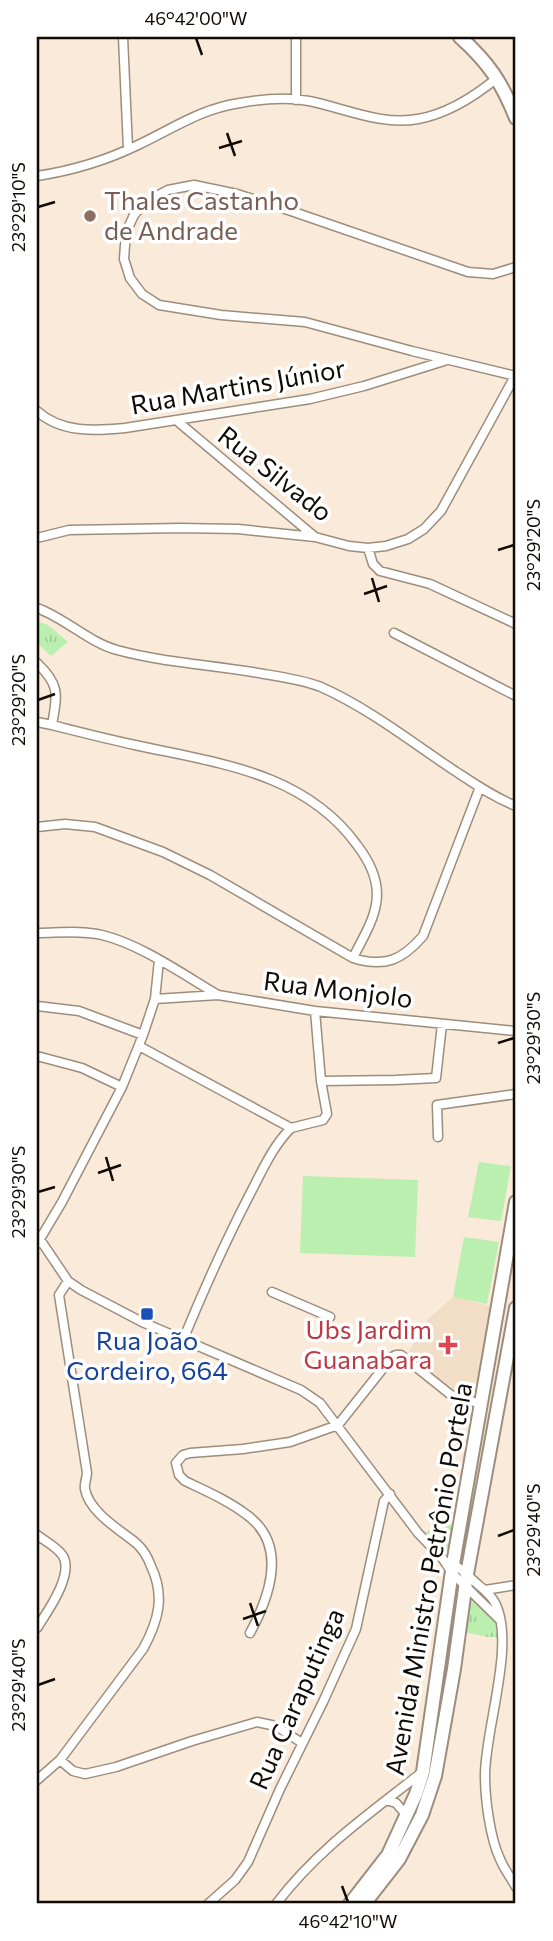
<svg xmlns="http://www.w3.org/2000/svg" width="553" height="1941" viewBox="0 0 553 1941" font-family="Commissioner,sans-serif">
<defs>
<pattern id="grass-tufts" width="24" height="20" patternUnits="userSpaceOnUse" patternTransform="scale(1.75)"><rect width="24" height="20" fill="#bbefaf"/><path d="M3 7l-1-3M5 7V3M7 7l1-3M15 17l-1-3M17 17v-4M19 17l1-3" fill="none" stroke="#a0cc95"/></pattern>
</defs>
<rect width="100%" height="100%" fill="#faead9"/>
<!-- built -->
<path fill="#f2ddc6" d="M453 1297 491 1306 473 1397 452 1392 431 1377 407 1355 426 1321Z"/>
<!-- grass -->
<path fill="url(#grass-tufts)" d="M37 621 48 625 68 642 51 656 37 643Z
M456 1523 448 1551 425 1532Z
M466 1585 497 1621 502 1637H488L459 1631Z"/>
<!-- pitch -->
<path fill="#bbefaf" d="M479 1162 511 1166 501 1221 468 1217Z
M303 1176 418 1180 415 1257 300 1253Z
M464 1237 499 1242 487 1304 453 1297Z"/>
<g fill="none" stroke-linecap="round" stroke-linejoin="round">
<!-- minor casing -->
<g stroke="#9c8d7d" stroke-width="11">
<path id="minor" d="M123 37 128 149
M296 100V37
M37 176C70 171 107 160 138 145 174 128 200 109 240 103 262 99 287 97 309 101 344 108 382 126 418 119 447 114 475 96 497 78
M516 267 493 274 468 272 291 211 237 194 194 185 168 190 149 200 141 207 134 215 128 228 125 245 124 259 130 278 142 294 159 305 221 315 305 322 412 351 516 376
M37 411C61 433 95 431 125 428L310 399 364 386 444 361
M176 420 315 537 349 546 368 548 386 546 408 539 424 529 441 511 515 376
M37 538 69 530 180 528 238 529 315 537
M368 548 373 564 380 571 430 584 516 624
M37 608C65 618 88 642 117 650 165 663 215 665 264 674 283 677 303 680 321 687 368 708 409 740 452 769 472 782 493 797 516 806
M394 633 516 696
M37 663C61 686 57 695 52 725L37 722
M52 725C80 732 107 739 135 745 217 763 304 772 357 845 370 862 380 883 376 904 373 923 361 941 353 958
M37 827 65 824 95 827 163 852 210 875 353 958C385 968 402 960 423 936L480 787
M37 933C58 933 81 930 102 935 140 944 184 975 218 995
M155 999 218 995 315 1011 516 1031
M37 1006 79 1011 143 1035
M139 1046 291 1128 323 1120 327 1114 321 1081 315 1011
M37 1056 82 1068 122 1087
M321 1081 395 1080 436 1078 442 1024
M438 1137 437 1105 516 1094
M37 1235 68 1281 81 1290 142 1322 301 1390 320 1403 418 1533 443 1559 452 1573 500 1620
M37 1244 62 1202 122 1087 143 1035 155 999 159 960
M272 1292 330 1317
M183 1340C204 1289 226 1240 251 1192 263 1169 273 1146 291 1128
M37 1535C45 1541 57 1547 63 1556 74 1575 47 1612 37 1628
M450 1562C459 1567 467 1574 475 1582 482 1588 489 1593 494 1601 517 1641 485 1728 485 1775 485 1799 490 1838 500 1859 504 1869 511 1878 516 1887
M485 1590 516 1585
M250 1633C270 1596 288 1545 247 1515 229 1501 206 1491 185 1481L179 1475 176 1463 183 1455 190 1453 243 1449 290 1442 338 1425 392 1357 396 1355H401L451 1395 481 1404
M60 1760 73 1771 85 1774 116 1767 192 1741 257 1722 276 1726 302 1743
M37 1780 60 1760 143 1649C159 1620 165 1596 151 1566 148 1558 143 1549 136 1543 120 1530 89 1512 85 1489 84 1484 87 1477 87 1473L59 1295 68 1281
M387 1800 396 1803 407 1816
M208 1904 235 1880 248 1862 280 1789 323 1702 356 1629 384 1501 390 1494
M276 1904C318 1849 368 1815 421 1773"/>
</g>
<!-- secondary casing -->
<g stroke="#9c8d7d" stroke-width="16">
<path id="secondary" d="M460 37C489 63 502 83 516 118
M350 1904 388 1855 416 1794 423 1772 453 1564 516 1202
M364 1904 399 1859 422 1815 435 1776 454 1669 467 1574 516 1308"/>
</g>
<!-- minor -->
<use href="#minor" stroke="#fff" stroke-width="8"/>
<!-- secondary -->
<use href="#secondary" stroke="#fff" stroke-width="12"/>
</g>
<!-- ticks -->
<path fill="none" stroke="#110b06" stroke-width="2.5" d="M196 38 202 55M227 133 235 156M219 148 242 141M38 207 55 202M498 550 514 545M372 578 379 602M364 594 387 586M38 700 55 694M498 1043 514 1038M106 1157 113 1181M98 1173 121 1165M38 1192 55 1187M498 1536 514 1530M250 1603 258 1626M243 1619 266 1611M38 1685 55 1679M342 1886 348 1902"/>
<!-- markers -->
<circle fill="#8d6e63" stroke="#fff" stroke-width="2.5" cx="90" cy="216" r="7"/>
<rect fill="#1a4fb4" stroke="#fff" stroke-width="2.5" x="140" y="1307" width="14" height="14" rx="3.5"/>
<path fill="#e0444e" stroke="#fff" stroke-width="2.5" d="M444.5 1334.5h7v7h7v7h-7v7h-7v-7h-7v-7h7z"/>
<g text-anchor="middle" stroke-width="7" stroke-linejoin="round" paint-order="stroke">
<!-- education labels -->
<g font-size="26" fill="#785e54" stroke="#fff" text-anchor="start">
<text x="104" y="210">Thales Castanho<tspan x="104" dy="30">de Andrade</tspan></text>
</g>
<!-- street labels -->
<g font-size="26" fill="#110b06" stroke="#fff">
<text transform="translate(238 387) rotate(-10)" y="9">Rua Martins Júnior</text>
<text transform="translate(275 474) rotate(38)" y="9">Rua Silvado</text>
<text transform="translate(338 990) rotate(7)" y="9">Rua Monjolo</text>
<text transform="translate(429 1579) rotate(-80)" y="9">Avenida Ministro Petrônio Portela</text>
<text transform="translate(297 1699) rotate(-66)" y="9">Rua Caraputinga</text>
</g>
<!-- health labels -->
<g font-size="26" fill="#be3a42" stroke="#fff" text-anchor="end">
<text x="432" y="1339">Ubs Jardim<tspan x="432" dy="30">Guanabara</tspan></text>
</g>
<!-- transit labels -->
<g font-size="26" fill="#164399" stroke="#fff">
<text x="147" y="1350">Rua João<tspan x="147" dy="30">Cordeiro, 664</tspan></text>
</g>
</g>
<!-- border -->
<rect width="553" height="1941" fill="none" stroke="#ffffff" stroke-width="77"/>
<rect x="38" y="38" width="476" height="1864" fill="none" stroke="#110b06" stroke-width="2.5"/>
<g font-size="18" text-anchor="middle" fill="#110b06">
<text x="196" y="25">46°42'00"W</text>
<text transform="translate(19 207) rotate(-90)" y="6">23°29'10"S</text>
<text transform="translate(534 545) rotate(-90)" y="6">23°29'20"S</text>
<text transform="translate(19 700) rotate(-90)" y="6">23°29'20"S</text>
<text transform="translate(534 1038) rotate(-90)" y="6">23°29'30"S</text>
<text transform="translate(19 1192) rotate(-90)" y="6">23°29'30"S</text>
<text transform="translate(534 1530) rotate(-90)" y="6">23°29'40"S</text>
<text transform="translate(19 1685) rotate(-90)" y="6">23°29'40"S</text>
<text x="348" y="1928">46°42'10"W</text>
</g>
</svg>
